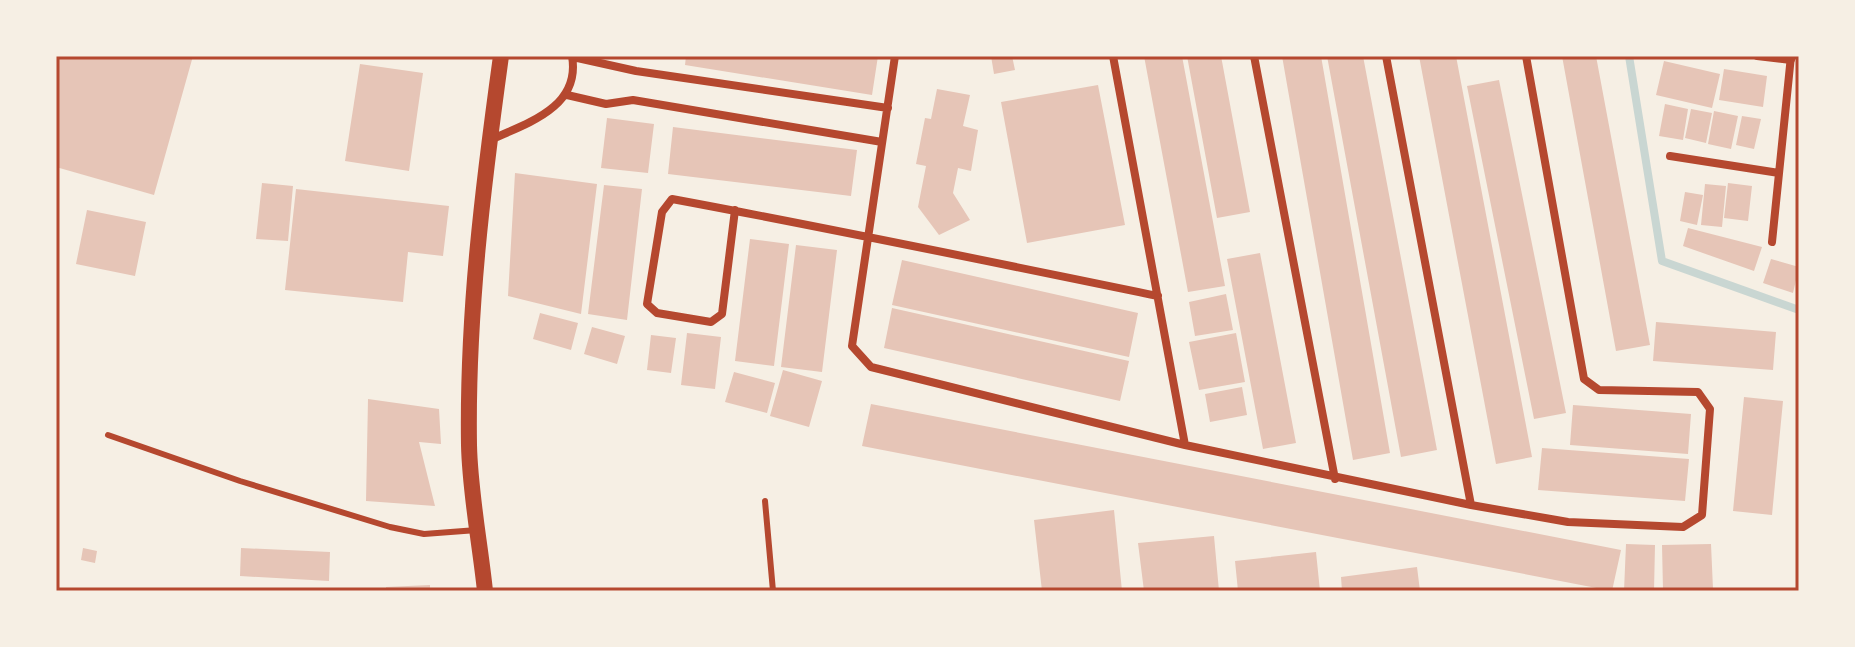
<svg xmlns="http://www.w3.org/2000/svg" width="1855" height="647" viewBox="0 0 1855 647" font-family="Poppins,sans-serif">
<rect width="100%" height="100%" fill="#f6efe4"/>
<g fill="none" stroke-linecap="round" stroke-linejoin="round">
<!-- stream -->
<path stroke="#c9d6d2" stroke-width="8" d="M1629 56 1662 261 1799 310"/>
</g>
<!-- building -->
<path fill="#e6c5b7" d="M56 56H193L154 195 56 167Z
M686 56H878L872 95 685 65Z
M991 56H1012L1015 70 994 74Z
M1144 56H1182L1225 286 1188 292Z
M1187 56H1221L1250 212 1217 218Z
M1282 56H1321L1390 453 1353 460Z
M1327 56H1363L1437 450 1401 457Z
M1419 56H1456L1532 457 1496 464Z
M1562 56H1596L1650 345 1616 351Z
M1664 61 1720 74 1712 108 1656 95Z
M360 64 423 73 409 171 345 161Z
M1724 69 1767 76 1763 107 1719 100Z
M1499 80 1566 413 1534 419 1467 86Z
M1098 85 1125 225 1027 243 1001 102Z
M937 89 970 95 963 126 978 130 971 171 958 168 953 193 970 220 939 235 918 207 926 166 916 164 925 118 931 119Z
M1665 104 1688 109 1683 140 1659 136Z
M1691 109 1712 113 1706 143 1685 138Z
M1714 111 1738 116 1731 149 1708 144Z
M1742 116 1761 119 1754 149 1736 145Z
M607 118 654 124 648 173 601 168Z
M673 127 857 150 851 196 668 174Z
M515 173 597 184 581 314 508 296Z
M262 183 293 186 288 241 256 239Z
M1728 183 1752 186 1748 221 1724 218Z
M1705 184 1726 186 1722 227 1701 225Z
M604 185 642 189 627 320 588 314Z
M296 189 449 206 443 256 408 252 403 302 285 290Z
M1685 192 1703 195 1697 225 1680 221Z
M87 210 146 222 135 276 76 264Z
M1688 228 1762 247 1754 271 1683 246Z
M750 239 789 244 774 366 735 361Z
M796 245 837 250 822 372 781 367Z
M1260 253 1296 443 1263 449 1227 259Z
M1771 259 1799 267 1793 293 1763 283Z
M902 260 1138 313 1129 357 892 305Z
M1226 294 1233 330 1195 336 1189 302Z
M892 308 1129 361 1120 401 884 348Z
M540 313 578 323 571 350 533 339Z
M1656 322 1776 332 1773 370 1653 361Z
M592 327 625 336 617 364 584 354Z
M687 333 721 337 715 389 681 385Z
M1236 333 1245 382 1199 390 1189 342Z
M651 335 676 338 671 373 647 370Z
M783 370 822 381 809 427 770 416Z
M734 372 775 383 767 413 725 402Z
M1242 387 1247 415 1210 422 1205 394Z
M1744 397 1783 401 1772 515 1733 511Z
M368 399 439 409 441 444 419 442 435 506 366 501Z
M871 404 1621 550 1612 591 862 446Z
M1573 405 1691 414 1688 454 1570 445Z
M1542 448 1689 459 1685 501 1538 490Z
M1114 510 1122 591H1042L1034 520Z
M1214 536 1219 591H1144L1138 543Z
M1626 544 1655 545 1654 591H1624Z
M1711 544 1713 589 1663 590 1662 545Z
M83 548 97 551 95 563 81 560Z
M241 548 330 552 329 581 240 576Z
M1316 552 1320 591H1238L1235 561Z
M1417 567 1420 591H1342L1341 577Z
M430 585V591H386V587Z"/>
<g fill="none" stroke-linecap="round" stroke-linejoin="round">
<!-- service -->
<path stroke="#b5482f" stroke-width="6" d="M108 435 240 481 390 527 424 534 477 530
M765 501 773 591"/>
<!-- minor -->
<path stroke="#b5482f" stroke-width="8" d="M895 56 852 346 871 367 1185 445 1471 505 1568 522 1683 527 1702 515 1710 409 1698 392 1599 390 1584 379 1526 56
M1113 56 1185 445
M1254 56 1335 479
M1386 56 1471 505
M1757 56 1791 60
M573 57 636 71 888 108
M567 95 606 104 633 100 882 142
M490 140C528 123 581 107 572 56
M1670 156 1779 173
M735 210 722 314 711 322 657 313 647 304 662 212 672 199C834 229 996 263 1158 296
M1772 242 1791 56"/>
<!-- secondary -->
<path stroke="#b5482f" stroke-width="16" d="M485 591C480 543 470 493 469 445 467 314 483 186 501 56"/>
</g>
<!-- border -->
<rect width="1855" height="647" fill="none" stroke="#f6efe4" stroke-width="116"/>
<rect x="58" y="58" width="1739" height="531" fill="none" stroke="#b5482f" stroke-width="3"/>
</svg>
